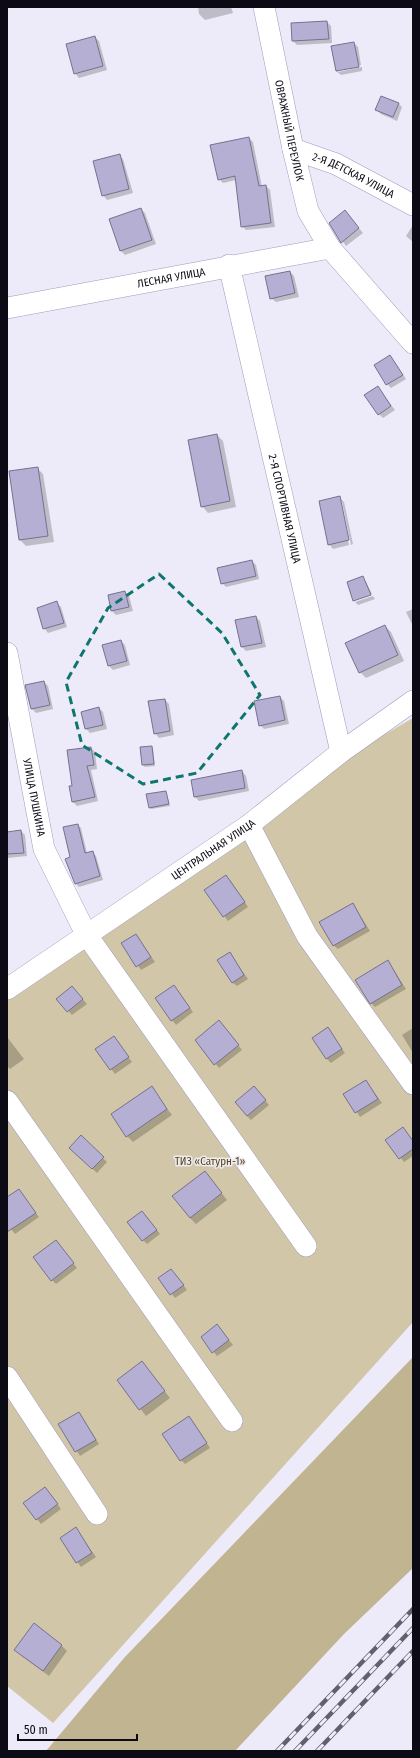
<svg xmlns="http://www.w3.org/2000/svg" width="420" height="1758" viewBox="0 0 420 1758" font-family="'Fira Sans Condensed',sans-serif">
<rect width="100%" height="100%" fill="#edebf9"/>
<!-- green -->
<path fill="#d1c6a8" d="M413 718V1322L53 1723 7 1686V1001L76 950 363 747Z"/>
<!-- forest -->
<path fill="#c1b491" d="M412 1358 413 1568 344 1634 235 1751H46L124 1658Z"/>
<!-- shadow -->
<path fill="#0003" d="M198 7H231L233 13 205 20 199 14Z
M327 22 331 26 332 43 297 45 293 41 292 24Z
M95 37 99 41 107 70 79 78 75 73Z
M354 43 358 47 361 65 338 70V72L362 67V71L341 75 336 71 332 47Z
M398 103 402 107 397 121 381 114 377 110Z
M249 138 253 142 262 187 266 186 270 190 275 227 246 230 242 226 236 180 223 183 219 179Z
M119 155 123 159 133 193 107 200 103 195Z
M141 209 145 213 156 244 125 255 121 251Z
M349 216 363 233 346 246 330 223Z
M413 225V242L406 236Z
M290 272 294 276 299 297 276 302 271 298Z
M390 356 406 379 391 388 387 384Z
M377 387 395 410 383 418 379 414Z
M217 435 223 441 236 507 208 513 202 506Z
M37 468 43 474 54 542 26 546 20 540 10 472Z
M340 498 344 502 353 544 351 545 342 501H340L349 545 333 549 329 544Z
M252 561 256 565 259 579 226 587 222 583Z
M362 578 366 582 372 594 355 600V602L348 583Z
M125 592 129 596 133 611 116 615 112 611Z
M373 596 375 599 358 605 355 602Z
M57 603 61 607 67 627 48 633 44 628Z
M413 609V626L406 612Z
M256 617 260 621 266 647 246 651 242 647 236 621Z
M385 626 391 632 404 661 366 678 360 672Z
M121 641 125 645 130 665 113 670 109 666 103 646Z
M44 682 48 686 53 709 36 713 32 709 26 686Z
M280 697 284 701 289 724 264 729 260 725Z
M165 700 169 704 174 735 159 738 155 733Z
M99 708 103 712 107 729 90 733 86 729 82 712Z
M151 747 153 749 155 766 145 767 143 765 141 748Z
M91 748 95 752 97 769 91 770 98 801 77 806 73 802V786Z
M242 771 246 776 249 791 199 801 195 797Z
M166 792 170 806 151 809 150 807Z
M78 825 81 828 87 853 92 852 96 856 103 880 79 887 75 883 71 858Z
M21 831 25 835 27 856 7 858V833Z
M230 880 248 907 228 921 205 890Z
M353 904 370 931 338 949 333 945Z
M136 935 155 962 141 970 122 943Z
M230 954 248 979 237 986 232 982Z
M388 961 406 989 375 1007 371 1003Z
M72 987 87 1004 72 1015 58 999Z
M177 990 193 1012 176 1025 156 999Z
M223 1026 242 1050 219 1068 196 1040Z
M413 1028V1053L402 1035Z
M328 1029 345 1053 331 1063 327 1059Z
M7 1037 24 1059 10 1069 7 1066Z
M113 1037 132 1062 115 1074 96 1049Z
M366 1081 382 1103 360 1117 345 1094Z
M151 1088 172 1115 133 1142 127 1136Z
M258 1092 269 1105 251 1120 247 1116Z
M406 1132 413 1141V1156L404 1162 387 1140Z
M81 1137 107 1162 97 1173 71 1148Z
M205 1172 227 1200 196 1224 190 1218Z
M19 1190 39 1217 15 1234 7 1224V1199Z
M146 1216 160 1234 147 1244 143 1240Z
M56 1241 77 1268 56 1284 52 1280Z
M175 1274 187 1290 175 1298 160 1278Z
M221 1330 233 1345 217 1356 202 1337Z
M142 1362 170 1398 146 1416 118 1380Z
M79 1413 99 1444 80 1456 60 1424Z
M193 1422 210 1448 185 1464 181 1460Z
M48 1492 61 1509 41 1524 24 1503Z
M76 1529 96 1557 81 1567 61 1538Z
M61 1645 67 1651 49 1676 22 1656Z"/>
<!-- building -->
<path fill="#b5b0d3" stroke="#75718f" d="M327 21 329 39 292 41 291 23Z
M95 36 103 66 74 74 66 44Z
M354 42 359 67 336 71 331 46Z
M381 96 399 103 393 117 375 110Z
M249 137 259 186 266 185 271 223 241 227 235 176 218 180 210 145Z
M120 154 129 189 102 196 93 161Z
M141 208 152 240 120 251 109 219Z
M345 210 359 228 341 243 329 223Z
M290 271 295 293 270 299 265 276Z
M390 355 403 375 386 385 374 365Z
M378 386 391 406 378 415 364 395Z
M217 434 230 501 201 507 188 440Z
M38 467 48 536 19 540 9 471Z
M340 496 349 540 328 545 319 501Z
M252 560 256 576 221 584 217 568Z
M363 576 371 595 353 601 347 582Z
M125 591 129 607 111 611 108 595Z
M57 601 64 623 43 629 37 608Z
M256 616 262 643 241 647 235 620Z
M385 625 398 655 359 673 345 643Z
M121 640 127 661 108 666 102 645Z
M44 681 50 705 31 709 25 685Z
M280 696 285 720 259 726 254 701Z
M165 699 170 731 154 734 148 701Z
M99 707 103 725 85 729 81 712Z
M152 746 154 764 142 765 140 747Z
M91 747 94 765 87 766 95 797 72 802 69 786H72L67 750Z
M242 770 245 788 194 797 191 780Z
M166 791 169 804 149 808 146 794Z
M78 824 85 853 93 851 100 876 75 884 65 859 70 857 63 827Z
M21 830 24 853 7 854V832Z
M226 875 245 902 223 917 204 890Z
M353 903 366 927 333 946 319 922Z
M136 934 151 957 136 967 121 943Z
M230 952 244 975 232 983 217 960Z
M388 960 402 985 370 1004 355 980Z
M174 985 190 1008 171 1021 155 998Z
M72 986 83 999 67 1012 56 999Z
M219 1020 239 1045 214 1065 195 1040Z
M328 1027 342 1049 326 1059 312 1038Z
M114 1036 129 1057 110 1070 95 1049Z
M366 1080 378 1099 355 1113 343 1094Z
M152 1086 167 1109 126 1137 111 1114Z
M254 1086 266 1100 247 1116 235 1102Z
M403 1127 413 1141V1149L399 1159 385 1140Z
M81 1135 104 1157 92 1169 69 1148Z
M205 1171 222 1193 190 1218 172 1196Z
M19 1189 36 1213 7 1232V1197Z
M142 1211 157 1230 142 1241 127 1222Z
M56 1240 74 1263 51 1281 33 1257Z
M171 1269 184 1285 170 1295 158 1278Z
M217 1324 229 1340 212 1353 201 1337Z
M142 1361 165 1391 139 1410 117 1380Z
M79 1412 96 1440 75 1452 58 1424Z
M189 1416 207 1443 180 1461 162 1434Z
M45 1487 58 1504 36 1520 23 1503Z
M76 1527 92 1553 76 1563 60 1538Z
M34 1623 62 1645 43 1671 14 1650Z"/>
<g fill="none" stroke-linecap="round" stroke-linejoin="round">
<!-- minor casing -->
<g stroke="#a09bbc" stroke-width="22">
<g id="minor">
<path id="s1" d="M264 7 293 149 308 211 330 248"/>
<path id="s2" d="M293 149 336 164 413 205"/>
<path id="s3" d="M229 265 341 752"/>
<path id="s4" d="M7 308 330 248 413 343"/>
<path id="s5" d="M7 653 44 849 86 934 306 1246"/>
<path d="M249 825 307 936 413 1084"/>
<path id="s6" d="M7 989 249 825 341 752 413 701"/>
<path d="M7 1101 232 1421"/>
<path d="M7 1377 97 1514"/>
</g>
</g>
<!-- minor -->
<use href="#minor" stroke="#fff" stroke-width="21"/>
<!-- rail casing -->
<g stroke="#62606c" stroke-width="4.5">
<path id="rail" d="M277 1751 413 1609
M295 1751 413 1628
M317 1751 413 1651"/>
</g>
<!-- rail -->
<use href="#rail" stroke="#edebf9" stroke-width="3" stroke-dasharray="9" stroke-linecap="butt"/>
</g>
<!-- marked area -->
<path fill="none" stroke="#0f766e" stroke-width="3" stroke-dasharray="8 5" stroke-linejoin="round" d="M159 574 222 633 260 695 197 773 143 784 82 745 66 682 108 608Z"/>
<g text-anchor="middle" stroke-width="3" stroke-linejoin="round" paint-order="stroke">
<!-- street labels -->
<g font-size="11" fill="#0c0a15" stroke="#edebf9">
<text dy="4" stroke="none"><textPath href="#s1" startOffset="126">ОВРАЖНЫЙ ПЕРЕУЛОК</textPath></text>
<text dy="4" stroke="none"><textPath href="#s2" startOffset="66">2-Я ДЕТСКАЯ УЛИЦА</textPath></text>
<text dy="4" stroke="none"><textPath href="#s4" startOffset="167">ЛЕСНАЯ УЛИЦА</textPath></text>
<text dy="4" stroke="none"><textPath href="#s3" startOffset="250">2-Я СПОРТИВНАЯ УЛИЦА</textPath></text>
<text dy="4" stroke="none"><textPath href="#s5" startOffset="147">УЛИЦА ПУШКИНА</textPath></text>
<text dy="4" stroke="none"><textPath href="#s6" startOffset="249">ЦЕНТРАЛЬНАЯ УЛИЦА</textPath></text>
</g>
<!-- park labels -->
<g font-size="11" fill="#5b4707" stroke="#edebf9">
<text x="210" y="1165">ТИЗ «Сатурн-1»</text>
</g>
</g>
<!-- border -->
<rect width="420" height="1758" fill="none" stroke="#0c0a15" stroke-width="16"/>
<!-- scale -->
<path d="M18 1734v6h119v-6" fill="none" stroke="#0c0a15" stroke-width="2"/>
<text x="24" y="1734" font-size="12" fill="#0c0a15" stroke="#edebf9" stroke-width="3" paint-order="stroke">50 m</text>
</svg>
